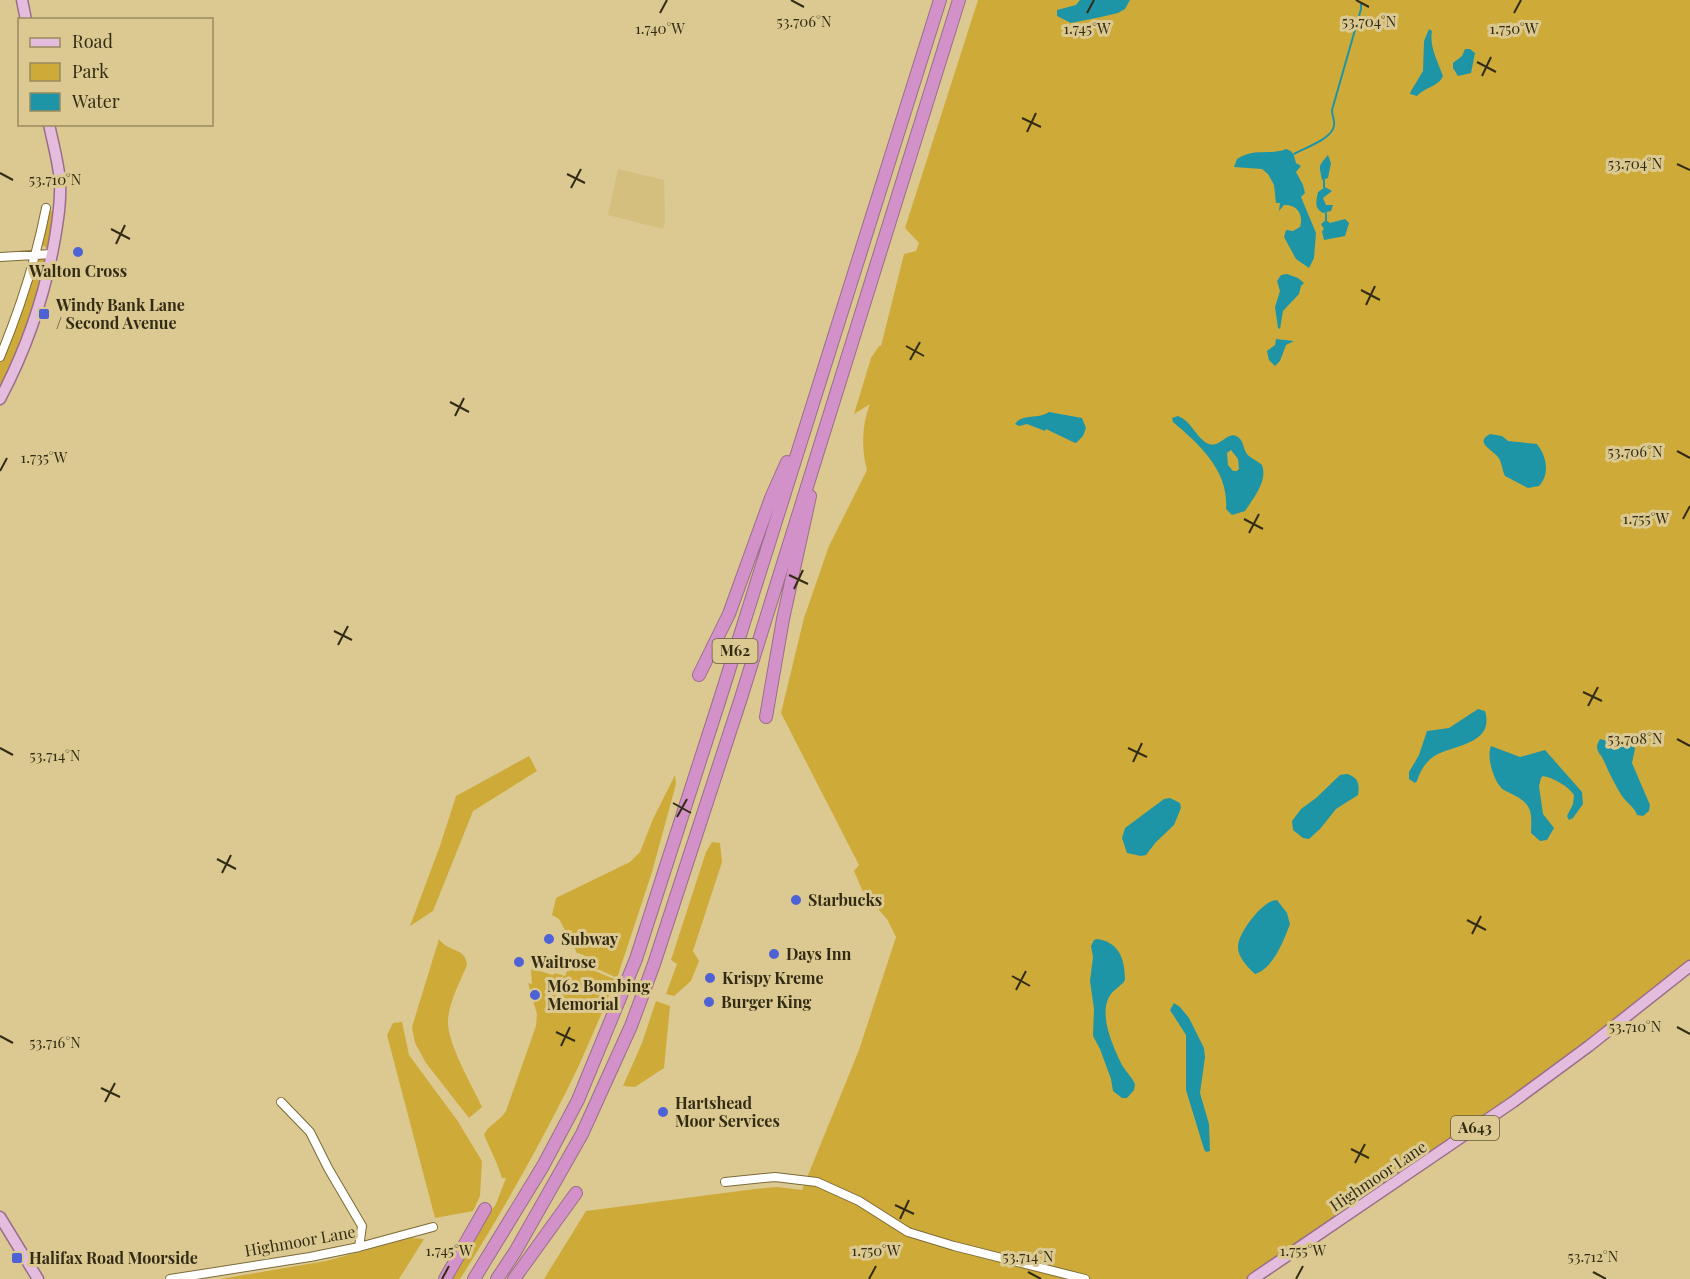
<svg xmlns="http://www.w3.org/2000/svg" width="1690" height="1279" viewBox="0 0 1690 1279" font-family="'Playfair Display',serif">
<rect width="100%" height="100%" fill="#dbc991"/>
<!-- built -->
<path fill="#d4bf7f" d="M618 169 664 180 665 221 663 229 608 215Z"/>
<!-- green -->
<path fill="#ceab38" d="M978 0H1690V966L1589 1046 1253 1279H544L586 1211 755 1189 777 1187 802 1190 859 1050 896 937 887 919 863 892 854 871 859 865 781 713 804 618 829 546 867 470C861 449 862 424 870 404L854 414 871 358 879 346H881L904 254 916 251 919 243 905 228Z
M49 211H55L50 246 47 248 42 245Z
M37 254H52L43 295 0 399V357Z
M529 756 537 771 473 811 433 911 410 926 440 846 456 796Z
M675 775 676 784 652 872 617 978 600 970 583 966 614 979V984C599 1019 585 1054 568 1088 535 1154 499 1217 460 1279H450L479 1228 496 1204 506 1178H502L497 1164 484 1135C487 1126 500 1121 506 1111L536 1026 537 1014 528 983 532 984 531 970 533 969 553 975 555 973 565 976 571 962 582 965 584 955 577 953 559 919 552 915 556 898 630 862 640 852 653 819Z
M712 842 720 843 722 862 693 951 699 961 691 981 674 996 666 994 677 964 671 960 706 852Z
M439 939C447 952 466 947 467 965 460 982 450 1000 448 1019 446 1042 472 1085 482 1107L469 1118 426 1063 415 1043 412 1027Z
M656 1001 670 1006 664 1068 635 1087 623 1086 642 1043Z
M402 1022 409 1055 457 1120 482 1161 480 1196 473 1211 435 1218 387 1035 393 1023Z
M411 1238 424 1239 399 1279H220L326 1261Z"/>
<!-- water -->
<path fill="#1e94a7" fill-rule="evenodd" d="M1080 0H1130L1125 9 1118 13 1101 17 1071 23 1057 16V10L1076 5Z
M1429 29 1432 31C1429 46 1438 62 1443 76 1438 87 1425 87 1417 96L1410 94 1411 91 1423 71 1424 41Z
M1465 49H1470L1475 53 1471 73 1458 76 1453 68V63L1462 56Z
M1286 149C1294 151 1294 156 1296 163L1301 166 1296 172 1303 185 1305 193 1301 197 1316 233 1314 258 1309 268 1296 259 1284 237 1286 230 1293 231 1300 227C1304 215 1297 204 1284 205L1279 211 1280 203H1276L1274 185 1268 174 1262 169 1234 167 1237 159C1255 147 1270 156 1286 149Z
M1328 155 1331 163 1328 178 1322 180C1319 164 1318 167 1328 155Z
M1325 187 1332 191 1323 198 1326 205H1333L1331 211 1323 213C1314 208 1316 201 1318 192Z
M1345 219 1349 223 1345 236 1324 240 1322 231 1324 229 1321 224 1326 220 1330 223Z
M1287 274 1298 278 1304 283 1301 286 1299 294 1283 311 1280 329 1278 328 1275 307 1280 291 1277 281 1281 275Z
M1276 339 1294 341 1286 345 1280 361 1275 366 1269 360 1267 351 1275 345Z
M1049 412 1082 418 1086 428 1083 436 1076 443 1073 442 1046 429 1045 431 1027 424 1019 426 1015 424C1022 413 1038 420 1049 412Z
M1178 416C1191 421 1194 434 1205 442 1220 452 1226 429 1238 437 1244 441 1243 449 1247 454 1250 458 1258 461 1262 465 1268 481 1254 497 1245 511L1232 515 1226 509C1229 471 1200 445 1173 422L1172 418ZM1231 450 1238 459 1239 469 1237 471H1233L1228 465 1227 453Z
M1490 434 1502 436 1508 441 1537 444C1547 457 1550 474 1539 486L1528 488 1505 476C1502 470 1502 462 1498 457 1492 449 1474 443 1490 434Z
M1478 709 1485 711C1495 744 1454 745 1436 755 1426 761 1420 771 1417 781L1415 783 1409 779V772L1419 755 1427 731 1449 728Z
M1600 739 1627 746 1630 744 1634 746 1635 749 1632 763 1650 805 1649 811 1643 816 1637 815C1635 808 1627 803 1622 796 1615 785 1609 773 1604 761 1600 752 1593 750 1600 739Z
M1491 746 1520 757 1545 750 1582 792 1583 804 1573 818 1569 820 1567 816 1573 804 1574 795C1568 786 1554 778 1543 776L1541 778 1539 786 1543 814 1554 828 1547 840 1540 841 1531 833C1531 824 1533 813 1527 805 1521 797 1511 794 1504 790 1494 784 1486 756 1491 746Z
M1347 774C1358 777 1360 784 1358 795L1336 809 1320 829 1309 839 1303 838 1293 830 1292 821 1301 809 1316 798 1340 775Z
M1170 798 1180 803 1181 808 1174 825 1156 842 1146 855 1141 856 1127 853 1122 838 1125 828 1164 799Z
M1277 900 1287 913 1290 924C1284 940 1273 969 1255 974 1248 968 1237 956 1238 946 1239 932 1263 900 1277 900Z
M1097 939C1119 942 1125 959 1125 980 1121 987 1113 989 1109 997 1099 1016 1113 1047 1122 1065 1126 1072 1132 1077 1135 1084L1134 1090 1127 1098H1122L1113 1091 1111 1079 1100 1049 1093 1036 1094 1009 1090 981 1093 957 1091 946 1094 940Z
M1174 1003 1180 1007 1189 1018 1204 1048 1205 1057 1200 1093 1209 1124 1210 1151 1206 1152 1204 1149 1186 1090V1035L1170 1010Z"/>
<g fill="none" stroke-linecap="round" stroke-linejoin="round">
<!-- stream -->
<path stroke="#1e94a7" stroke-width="2" d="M1294 154C1304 148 1333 139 1334 125 1335 121 1332 115 1332 110L1361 9V3
M1324 187V180
M1326 213V220"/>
<!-- minor casing -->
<g stroke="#7c6b36" stroke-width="10">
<path id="minor" d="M0 257 52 254
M0 357C20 309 36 259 46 208
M281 1102 310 1132 328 1168 362 1226 359 1247
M725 1182 775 1177 817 1182 859 1201 908 1232 954 1246 1085 1279
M170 1279 310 1257 359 1247 433 1227"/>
</g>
<!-- major casing -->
<g stroke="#9a6e89" stroke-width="13">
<path id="major" d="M22 0 26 20
M0 399C27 348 45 295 55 238 58 220 61 202 60 183 59 164 53 144 49 124
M0 1217 38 1279
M1253 1279 1513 1102 1589 1046 1690 966"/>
</g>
<!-- highway casing -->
<g stroke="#9a6e89" stroke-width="14">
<path id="highway" d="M699 675 729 614 771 498 787 462
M766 717 783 619 810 496
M445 1279 485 1209
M474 1279 543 1166 578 1100 636 959 719 702 940 0
M497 1279 515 1252 582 1134 631 1026 654 964 741 698 959 0
M514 1279 576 1193"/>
</g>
<!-- minor -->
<use href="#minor" stroke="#fff" stroke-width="8"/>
<!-- major -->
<use href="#major" stroke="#e4bdde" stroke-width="10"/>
<!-- highway -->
<use href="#highway" stroke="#d291c8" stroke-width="12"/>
</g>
<!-- ticks -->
<path fill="none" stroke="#332c15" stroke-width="2" d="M791 0 804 7M1356 0 1369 7M660 13 667 0M1087 13 1094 0M1514 13 1521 0M1477 62 1496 72M1482 76 1491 57M1022 118 1041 127M1027 132 1036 113M1677 164 1690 170M0 173 13 180M567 174 585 183M571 188 581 169M111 229 130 239M116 244 125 225M1361 290 1380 300M1366 305 1375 286M906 346 924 356M910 360 920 342M450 402 469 412M455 416 464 398M1677 451 1690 458M0 471 7 458M1244 519 1263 529M1683 519 1690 506M1249 533 1259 514M789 575 808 584M794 589 803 570M334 631 352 640M338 645 348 626M1583 692 1602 701M1588 706 1598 687M1677 739 1690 746M0 748 13 755M1128 748 1147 757M1133 762 1142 743M673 803 691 813M677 817 687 799M217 859 236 869M222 873 231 855M1467 920 1486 930M1472 934 1481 916M1012 976 1030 986M1016 990 1026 971M1677 1027 1690 1034M556 1032 575 1041M0 1036 13 1043M561 1046 570 1027M101 1088 120 1097M105 1102 115 1083M1351 1149 1369 1158M1355 1163 1365 1144M895 1205 914 1214M900 1219 909 1200M1028 1272 1041 1279M1593 1272 1606 1279M442 1279 449 1266M869 1279 876 1266M1296 1279 1303 1266"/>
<!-- markers -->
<g fill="#4e62d7" stroke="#dbc991" stroke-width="2">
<circle cx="78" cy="252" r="6"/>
<rect x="38" y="308" width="12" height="12" rx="3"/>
<circle cx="796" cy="900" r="6"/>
<circle cx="549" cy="939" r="6"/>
<circle cx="774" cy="954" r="6"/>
<circle cx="519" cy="962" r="6"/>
<circle cx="710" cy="978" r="6"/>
<circle cx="535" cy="995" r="6"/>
<circle cx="709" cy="1002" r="6"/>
<circle cx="663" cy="1112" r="6"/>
<rect x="11" y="1252" width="12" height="12" rx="3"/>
</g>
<g text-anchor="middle" stroke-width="6" stroke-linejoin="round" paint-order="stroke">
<!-- shield labels -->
<g fill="#dbc991" stroke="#655b3a" stroke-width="1.5">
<rect x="712.5" y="639" width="45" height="24" rx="4.5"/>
<rect x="1451" y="1116" width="48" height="24" rx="4.5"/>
</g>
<g font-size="15" font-weight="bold" fill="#332c15">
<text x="735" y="656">M62</text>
<text x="1475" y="1133">A643</text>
</g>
<!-- poi labels -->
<g font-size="16" font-weight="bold" fill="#332c15" stroke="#dbc991" text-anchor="start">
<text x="78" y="277" text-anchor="middle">Walton Cross</text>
<text x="56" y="311">Windy Bank Lane<tspan x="56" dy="18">/ Second Avenue</tspan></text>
<text x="808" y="906">Starbucks</text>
<text x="561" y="945">Subway</text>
<text x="786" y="960">Days Inn</text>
<text x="531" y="968">Waitrose</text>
<text x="722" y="984">Krispy Kreme</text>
<text x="547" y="992">M62 Bombing<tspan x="547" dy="18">Memorial</tspan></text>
<text x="721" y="1008">Burger King</text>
<text x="675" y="1109">Hartshead<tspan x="675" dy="18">Moor Services</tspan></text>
<text x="29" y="1264">Halifax Road Moorside</text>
</g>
<!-- street labels -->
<g font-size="16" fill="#332c15" stroke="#dbc991">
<text transform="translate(1378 1176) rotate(-34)" y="6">Highmoor Lane</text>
<text transform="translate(300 1241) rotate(-10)" y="6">Highmoor Lane</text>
</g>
</g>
<g font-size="15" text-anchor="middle" fill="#332c15" stroke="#dbc991" stroke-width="6" stroke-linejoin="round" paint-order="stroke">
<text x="804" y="27">53.706°N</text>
<text x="1369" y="27">53.704°N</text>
<text x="660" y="34">1.740°W</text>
<text x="1087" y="34">1.745°W</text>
<text x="1514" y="34">1.750°W</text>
<text x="1635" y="169">53.704°N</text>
<text x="55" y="185">53.710°N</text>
<text x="1635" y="457">53.706°N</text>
<text x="44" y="463">1.735°W</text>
<text x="1646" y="524">1.755°W</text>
<text x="1635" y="744">53.708°N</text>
<text x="55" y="761">53.714°N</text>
<text x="1635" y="1032">53.710°N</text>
<text x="55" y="1048">53.716°N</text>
<text x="449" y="1256">1.745°W</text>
<text x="876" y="1256">1.750°W</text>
<text x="1303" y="1256">1.755°W</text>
<text x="1028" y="1262">53.714°N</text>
<text x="1593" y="1262">53.712°N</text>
</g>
<!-- legend -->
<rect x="18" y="18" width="195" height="108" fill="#dbc991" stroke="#988a5f" stroke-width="1.5"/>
<rect x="30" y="38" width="30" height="9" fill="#e4bdde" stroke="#988a5f" stroke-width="1.5"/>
<text x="72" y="48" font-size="18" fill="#332c15">Road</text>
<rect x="30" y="63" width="30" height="18" fill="#ceab38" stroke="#988a5f" stroke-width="1.5"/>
<text x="72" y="78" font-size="18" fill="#332c15">Park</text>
<rect x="30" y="93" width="30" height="18" fill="#1e94a7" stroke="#988a5f" stroke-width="1.5"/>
<text x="72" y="108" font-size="18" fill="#332c15">Water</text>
</svg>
